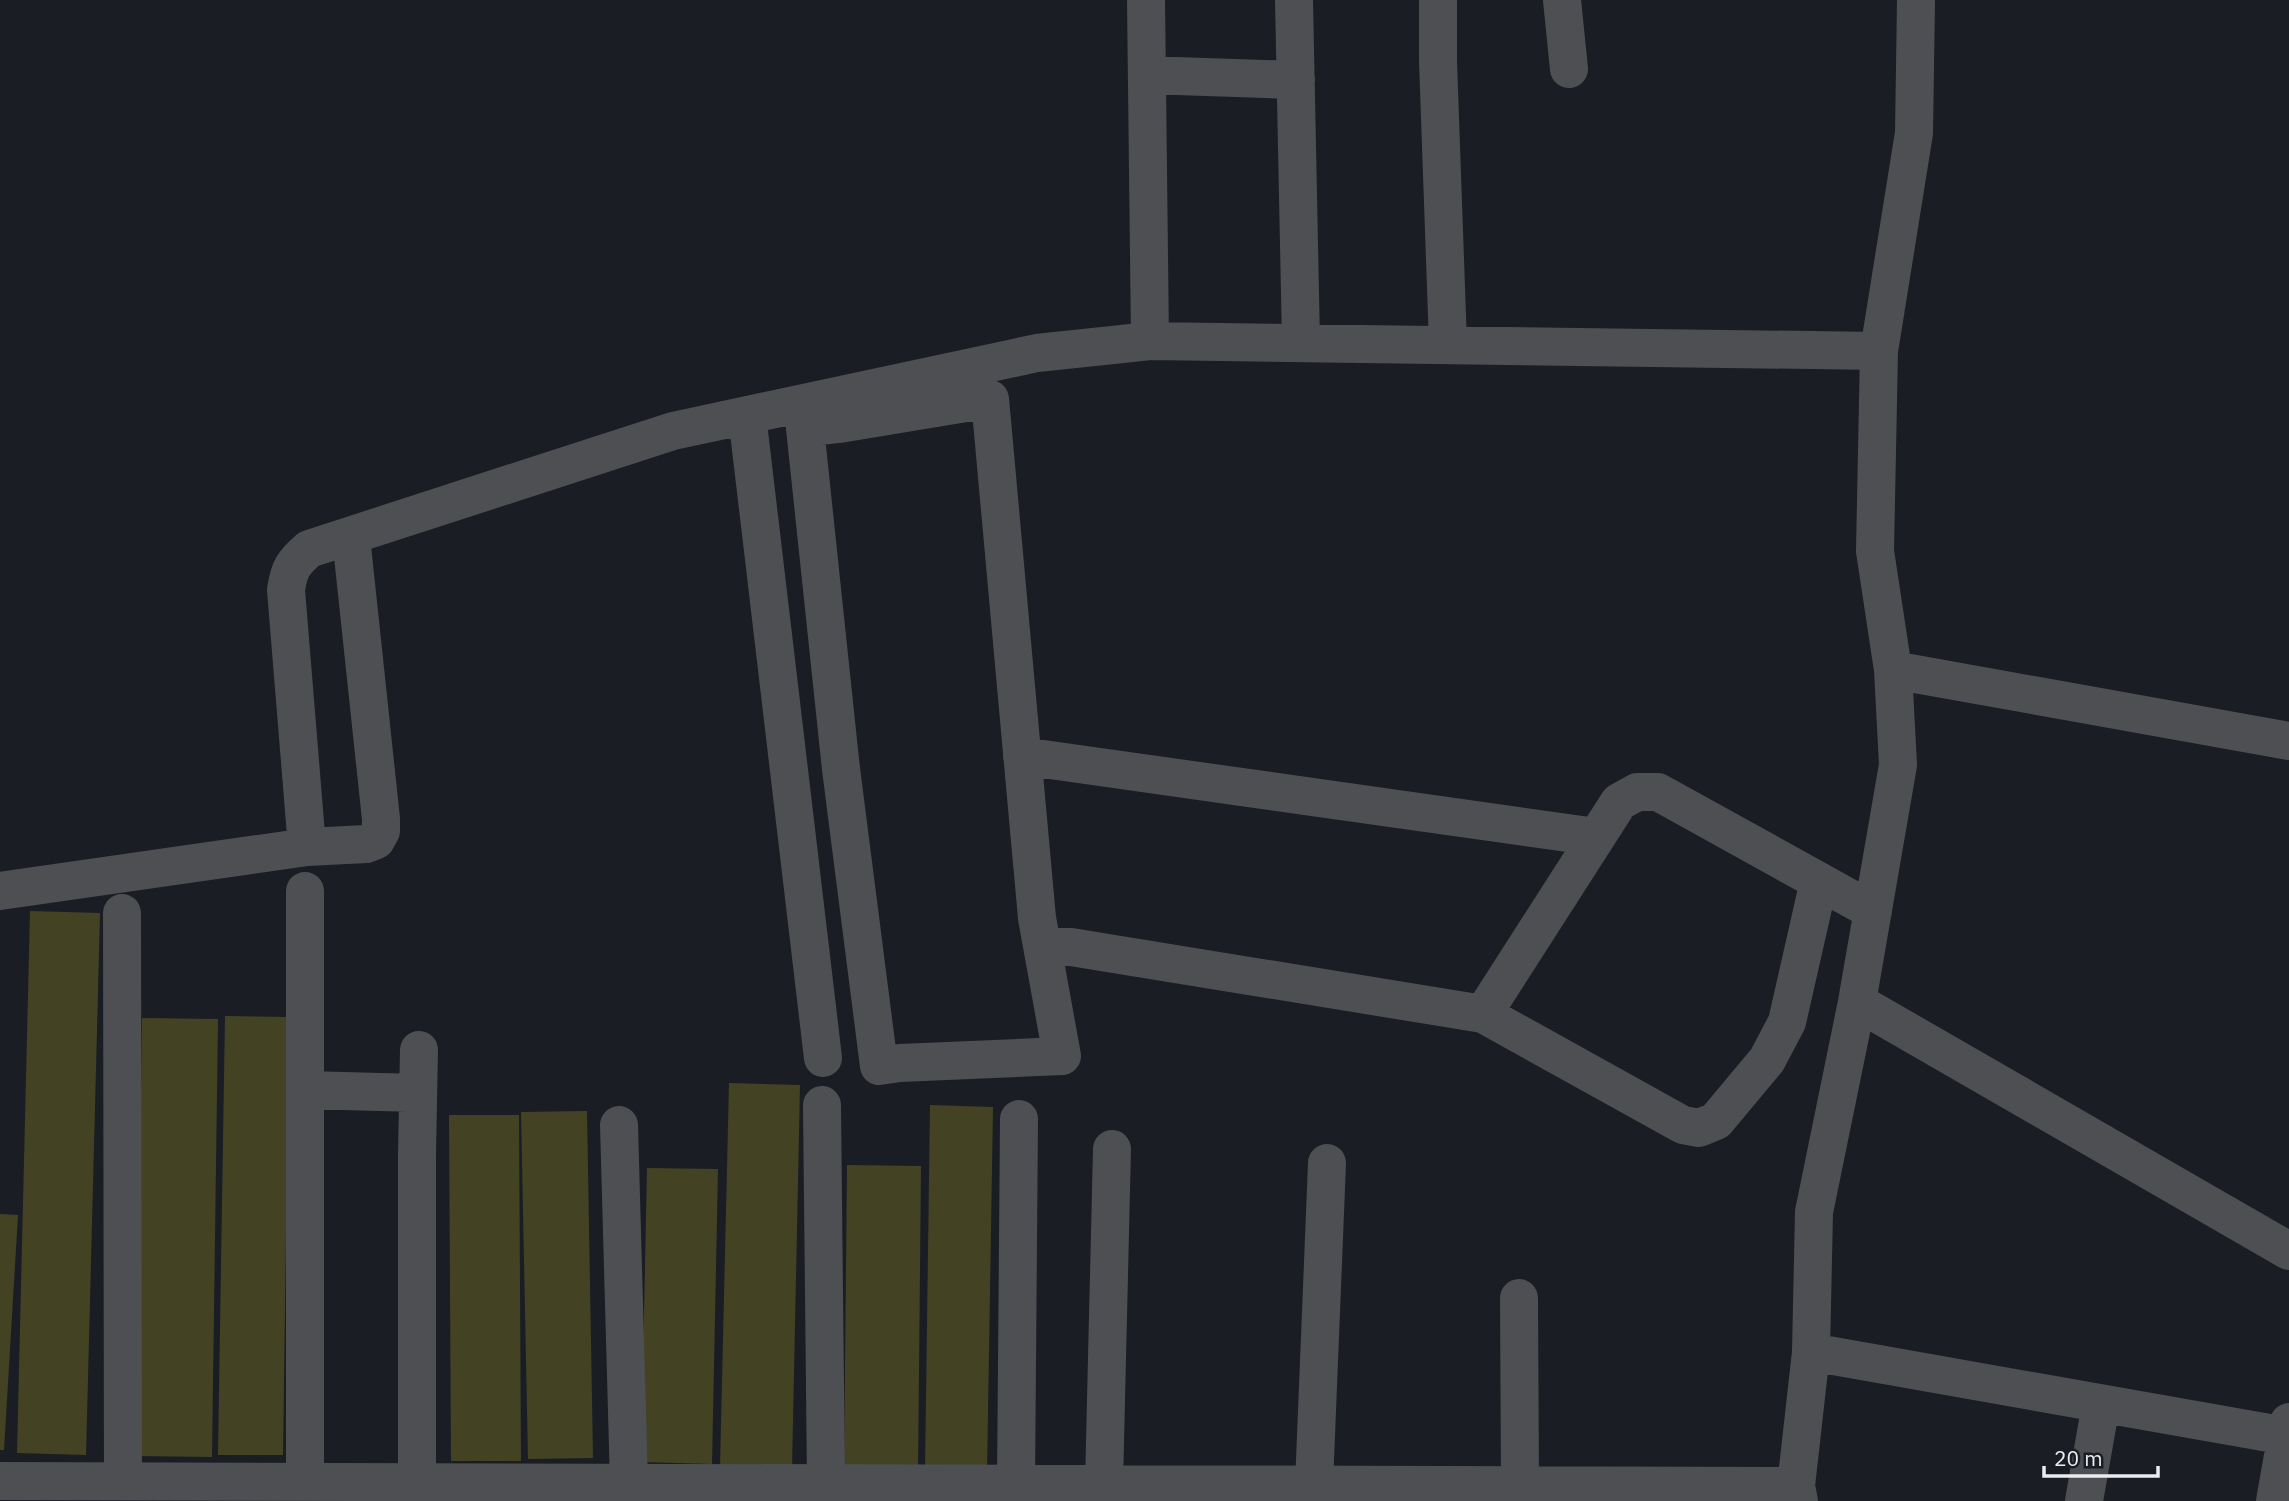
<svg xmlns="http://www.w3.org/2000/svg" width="2289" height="1501" viewBox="0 0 2289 1501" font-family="'IBM Plex Sans',sans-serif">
<rect width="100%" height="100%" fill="#1b1d25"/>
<!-- building -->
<path fill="#434324" d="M30 911 100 913 86 1455 17 1453Z
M225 1016 289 1017 283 1455H218Z
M142 1018 218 1019 212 1457 136 1456Z
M729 1083 800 1085 792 1468 720 1467Z
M930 1105 993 1107 987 1474 925 1472Z
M587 1111 593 1458 528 1459 521 1112Z
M449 1115H519L521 1461H451Z
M847 1165 921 1166 918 1473 844 1472Z
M647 1168 718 1169 712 1464 641 1462Z
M0 1214 18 1215 4 1450H0Z"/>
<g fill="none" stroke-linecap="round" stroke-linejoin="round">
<!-- street -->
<path stroke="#4e4f53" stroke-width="38" d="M1146 0 1150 341
M1294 0 1301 342
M1438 0V61L1448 344
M1562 0 1569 69
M1147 75 1296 80
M990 399 1037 918 1062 1056 900 1063 879 1066 841 769 805 428 839 424Z
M747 415 823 1058
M1893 670 2289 741
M1022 756 1596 837
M307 847 286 590C289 569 293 563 309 549L673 431 1037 353 1150 341 1879 351
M0 891 307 847 366 844 376 840 381 831V819L351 537
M122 913 123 1481
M1042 946 1071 947 1483 1014 1683 1125 1699 1128 1716 1121 1767 1060 1787 1022 1819 881
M1857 1002 2289 1251
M1483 1014 1619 802 1637 792H1658L1873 911
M305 1090 418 1093
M822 1105 826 1483
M619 1125 629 1483
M1519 1298 1520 1486
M1811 1352 2286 1436
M0 1481 1796 1486
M305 1482V891
M417 1482V1154L419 1050
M1016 1484 1019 1119
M1104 1484 1112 1149
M1314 1485 1327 1163
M1799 1501 1796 1486 1811 1352 1814 1212 1857 1002 1898 765 1893 670 1875 551 1879 351 1914 133 1916 0
M2084 1501 2101 1404
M2275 1501 2289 1422"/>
</g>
<!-- scale -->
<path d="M2044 1466v10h114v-10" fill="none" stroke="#ebecf2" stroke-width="3.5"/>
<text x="2054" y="1466" font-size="21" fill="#ebecf2" stroke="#1b1d25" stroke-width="5" paint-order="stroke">20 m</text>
</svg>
